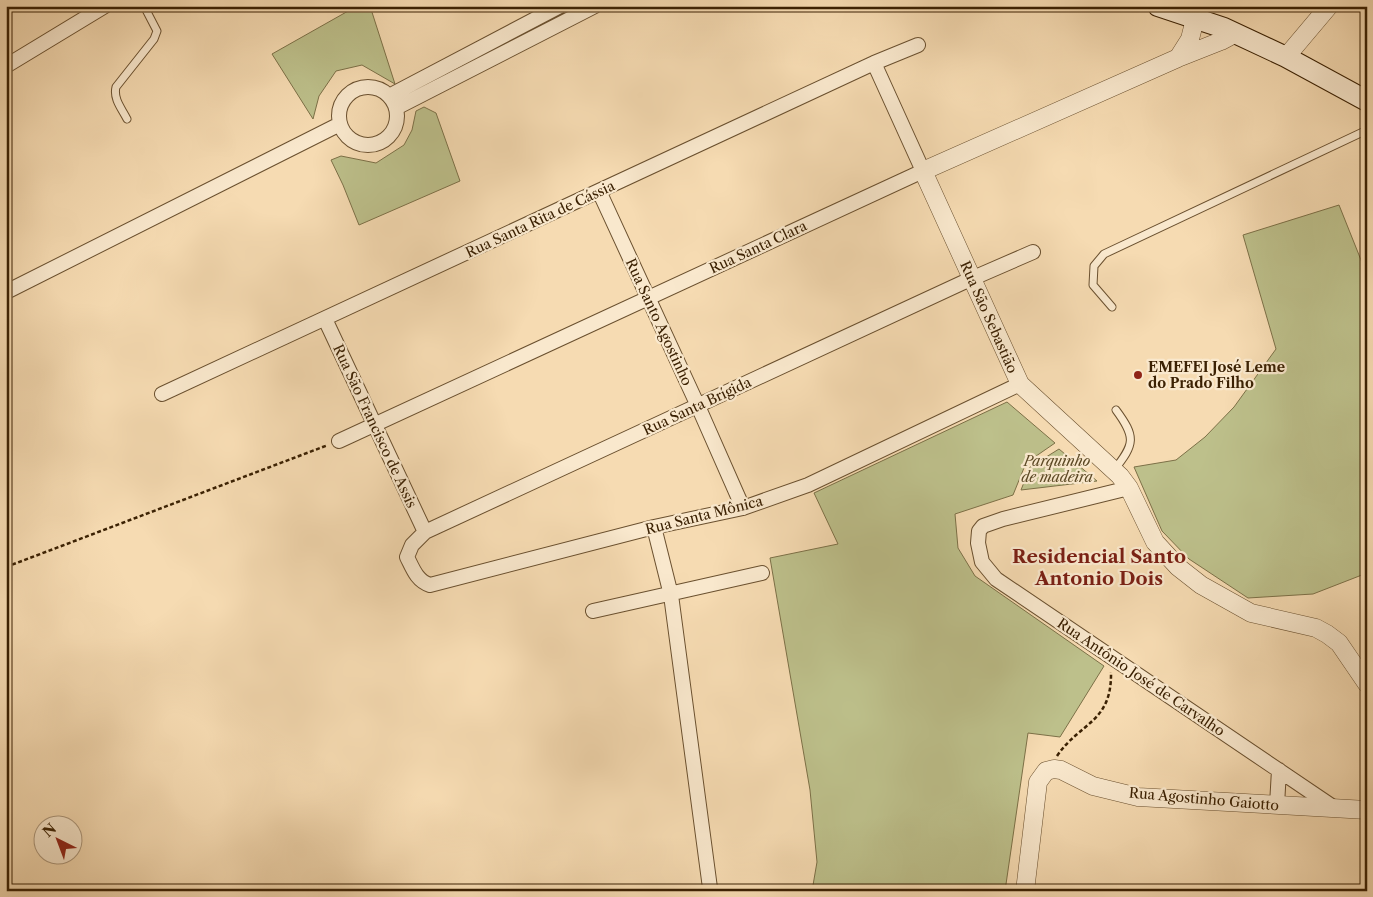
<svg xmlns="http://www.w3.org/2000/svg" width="1373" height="897" viewBox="0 0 1373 897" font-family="'Libre Caslon Text',serif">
<rect width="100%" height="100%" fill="#f6dbb2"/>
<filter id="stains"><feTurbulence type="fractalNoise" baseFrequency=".004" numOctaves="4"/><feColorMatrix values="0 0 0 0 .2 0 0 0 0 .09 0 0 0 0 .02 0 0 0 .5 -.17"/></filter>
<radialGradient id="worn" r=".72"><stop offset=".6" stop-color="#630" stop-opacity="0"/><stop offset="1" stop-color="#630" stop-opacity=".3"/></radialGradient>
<!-- green -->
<path fill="#bdc08b" stroke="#7c7047" d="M357 6H370L395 84 362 65 336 71 319 96 313 119 272 54Z
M424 107 436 113 460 181 359 225 343 185 331 160 341 156 376 163 404 145 412 130 416 111Z
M1339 205 1367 275V573L1313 594 1248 598 1189 559 1162 531 1134 467 1176 460 1205 437 1234 407 1276 349 1243 235Z
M1007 402 1055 443 1026 463 1013 495 955 514 958 548 975 576 1104 666 1060 737 1028 733 1005 891H812L817 862 810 790 770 558 838 544 814 493Z
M1059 449 1097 481 1021 490 1030 467Z"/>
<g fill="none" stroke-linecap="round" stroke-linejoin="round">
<!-- service casing -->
<g stroke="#6a502f" stroke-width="9">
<path id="service" d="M127 119C122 109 113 99 116 87L154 39 157 31 144 6
M1112 307 1093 285 1094 266 1104 254 1367 130
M1114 470C1135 444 1136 437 1116 410"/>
</g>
<!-- minor casing -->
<g stroke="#6a502f" stroke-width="16">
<path id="minor" d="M6 66 105 6
M339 116a29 29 0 1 1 58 0a29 29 0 1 1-58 0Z
M389 96 560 6
M396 108 595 6
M599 191 698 406 743 508
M6 292 340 124
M325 319 425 532
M1020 384 808 485 743 508 654 527 430 585C417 581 413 569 407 557L412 545 425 532 964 282 1033 252
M162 394 874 63 918 45
M339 441 923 171 874 63
M1129 488 1003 519 983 526 979 531 978 543 982 562 996 579 1336 809
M654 527 671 595 710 888
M593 611 762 573
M1277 805 1279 770"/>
</g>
<!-- tertiary casing -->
<g stroke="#6a502f" stroke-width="19">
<path id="tertiary" d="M1236 33 1221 41 1178 58 923 171 1020 384 1120 476 1129 488 1155 542 1178 567 1201 585 1251 613 1316 628 1327 634 1339 643 1367 684
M1286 57 1329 6
M1178 58 1190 39 1195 19
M1025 891 1038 782 1046 771 1054 769 1061 770 1093 786 1138 797 1367 810"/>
</g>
<!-- secondary casing -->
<g stroke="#3b2103" stroke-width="22">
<path id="secondary" d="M1158 6 1224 28 1286 57 1367 101"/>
</g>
<!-- path -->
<path stroke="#3b2103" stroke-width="2.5" stroke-dasharray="4 2.5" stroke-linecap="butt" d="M6 567 328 445
M1057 756C1080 722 1112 723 1111 672"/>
<!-- service -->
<use href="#service" stroke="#f9e8cd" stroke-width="7"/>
<!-- minor -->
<use href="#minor" stroke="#f9e8cd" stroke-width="14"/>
<!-- tertiary -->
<use href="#tertiary" stroke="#f9e8cd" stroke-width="18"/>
<!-- secondary -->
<use href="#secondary" stroke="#f9e8cd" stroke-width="20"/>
</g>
<!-- markers -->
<circle fill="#8f2418" stroke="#f9e8cd" stroke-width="2" cx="1138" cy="375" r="5"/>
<g text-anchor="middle" stroke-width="4.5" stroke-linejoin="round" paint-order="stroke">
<!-- street labels -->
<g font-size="14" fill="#3b2103" stroke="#f9e8cd">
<text transform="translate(540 219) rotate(-25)" y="5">Rua Santa Rita de Cássia</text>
<text transform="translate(758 247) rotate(-25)" y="5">Rua Santa Clara</text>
<text transform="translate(989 317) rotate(66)" y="5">Rua São Sebastião</text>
<text transform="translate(659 322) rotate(65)" y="5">Rua Santo Agostinho</text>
<text transform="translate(697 406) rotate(-25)" y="5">Rua Santa Brígida</text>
<text transform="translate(375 426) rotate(65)" y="5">Rua São Francisco de Assis</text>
<text transform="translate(704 515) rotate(-14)" y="5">Rua Santa Mônica</text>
<text transform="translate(1141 677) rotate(34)" y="5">Rua Antônio José de Carvalho</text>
<text transform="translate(1204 799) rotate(5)" y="5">Rua Agostinho Gaiotto</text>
</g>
<!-- poi labels -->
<g font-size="14" font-weight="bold" fill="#3b2103" stroke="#f9e8cd" text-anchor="start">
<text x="1148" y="372">EMEFEI José Leme<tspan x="1148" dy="16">do Prado Filho</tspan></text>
</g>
<!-- park labels -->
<g font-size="14" font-style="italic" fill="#5c4925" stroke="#f9e8cd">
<text x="1057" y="466">Parquinho<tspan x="1057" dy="16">de madeira</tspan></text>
</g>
<!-- district labels -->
<g font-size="19" font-weight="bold" fill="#7a1f14" stroke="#f9e8cd">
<text x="1099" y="563">Residencial Santo<tspan x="1099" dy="22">Antonio Dois</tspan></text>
</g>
</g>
<!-- margin -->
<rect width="1373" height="897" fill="none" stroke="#f6dbb2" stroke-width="25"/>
<rect x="8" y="8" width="1358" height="882" fill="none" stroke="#3b2103" stroke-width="2.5"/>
<rect x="12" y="12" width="1348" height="872" fill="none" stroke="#3b2103"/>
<!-- north arrow -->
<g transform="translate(58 840) rotate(318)"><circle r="24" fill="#f9e8cd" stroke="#ad987c"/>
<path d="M0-4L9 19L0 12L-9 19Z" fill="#8f2418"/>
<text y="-8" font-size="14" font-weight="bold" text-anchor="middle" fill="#3b2103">N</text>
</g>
<rect width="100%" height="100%" filter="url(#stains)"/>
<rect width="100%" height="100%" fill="url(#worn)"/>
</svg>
